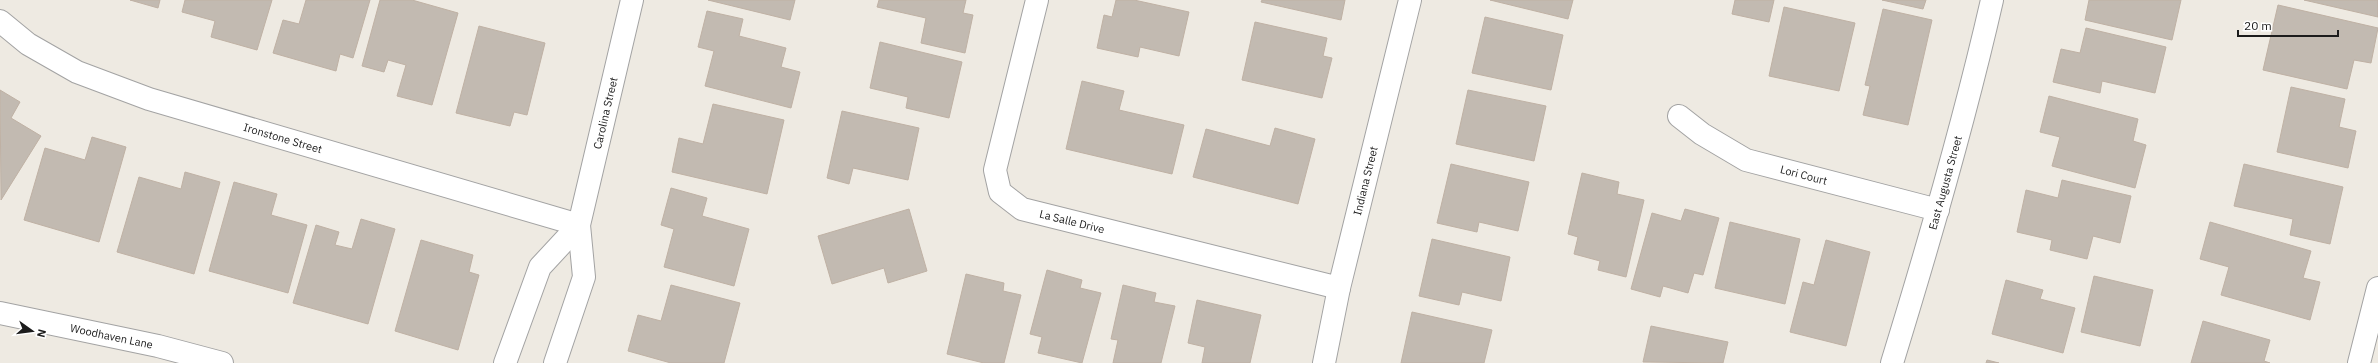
<svg xmlns="http://www.w3.org/2000/svg" width="2378" height="363" viewBox="0 0 2378 363" font-family="'IBM Plex Sans',sans-serif">
<rect width="100%" height="100%" fill="#eeeae2"/>
<!-- building -->
<path fill="#c2bab1" stroke="#bfb1a4" d="M130 0H160L158 8Z
M185 0H272L257 50 211 37 215 21 182 12Z
M306 0H370L353 58 340 54 336 71 273 53 283 20 299 24Z
M380 0H412L458 13 432 105 397 96 406 65 388 60 384 72 362 66Z
M708 0H795L790 20Z
M879 0H966L963 13 973 15 965 53 921 43 926 18 877 7Z
M1116 0H1134L1189 12 1179 56 1140 47 1138 57 1097 48 1104 15 1112 17Z
M1262 0H1345L1341 20 1261 2Z
M1490 0H1573L1568 19Z
M1735 0H1774L1769 22 1732 14Z
M1882 0H1926L1923 9Z
M2089 0H2181L2172 40 2085 20Z
M2304 0H2378V17Z
M2278 5 2378 28 2371 63 2354 60 2347 89 2263 70Z
M1784 7 1855 23 1839 91 1769 76Z
M1883 9 1932 20 1908 125 1863 115 1870 86 1865 85Z
M707 11 743 19 739 36 786 48 781 67 800 72 791 108 705 86 714 51 698 47Z
M1485 17 1563 35 1551 90 1472 73Z
M1255 22 1327 38 1323 56 1332 58 1322 98 1242 80Z
M479 26 545 43 527 115 514 112 510 126 456 113Z
M2086 28 2166 47 2155 93 2102 81 2100 93 2053 82 2061 49 2080 53Z
M880 42 962 62 949 118 906 108 908 97 870 88Z
M1082 81 1124 91 1119 110 1184 125 1172 174 1066 149Z
M2291 87 2345 99 2339 127 2356 131 2348 168 2277 152Z
M0 90 20 102 11 118 41 136 1 200Z
M1468 90 1546 106 1534 161 1456 144Z
M2049 96 2138 119 2133 141 2146 145 2135 188 2052 166 2060 137 2040 132Z
M713 104 784 120 767 194 672 172 679 138 703 144Z
M842 111 919 128 908 180 853 168 849 184 827 178Z
M1275 128 1315 139 1298 204 1193 177 1206 129 1270 146Z
M92 137 126 147 99 242 24 220 45 148 85 160Z
M1451 164 1529 182 1518 231 1479 222 1477 232 1437 223Z
M2244 164 2343 187 2330 244 2290 235 2293 219 2234 206Z
M185 172 220 182 194 274 117 252 139 177 181 189Z
M1582 173 1619 182 1617 194 1644 200 1626 277 1598 270 1600 261 1574 254 1578 237 1568 234Z
M2062 180 2131 196 2120 243 2093 236 2087 259 2050 250 2052 240 2017 232 2026 190 2058 198Z
M234 182 277 194 271 215 307 225 288 293 209 271Z
M671 188 707 198 702 216 749 229 734 286 664 267 674 229 661 225Z
M909 209 927 271 888 283 884 268 832 284 818 236Z
M1685 209 1719 218 1703 275 1694 273 1688 293 1663 286 1660 297 1631 289 1652 213 1681 221Z
M361 219 395 229 368 324 293 303 316 225 339 232 335 245 352 249Z
M1730 222 1800 239 1785 304 1715 288Z
M2210 222 2311 251 2303 278 2320 282 2310 320 2221 295 2229 267 2200 259Z
M1432 239 1510 257 1501 301 1462 292 1459 305 1419 296Z
M421 240 473 255 469 272 479 275 458 350 395 331Z
M1826 240 1870 252 1846 346 1790 332 1803 282 1814 285Z
M1047 270 1082 280 1080 288 1101 293 1082 363 1038 353 1042 337 1030 334Z
M966 274 1004 283 1003 291 1021 295 1004 363H984L947 354Z
M2094 276 2153 290 2140 346 2081 332Z
M2006 280 2043 290 2040 299 2075 308 2063 353 1992 334Z
M671 285 740 303 724 363H671L628 351 638 315 661 321Z
M1123 285 1156 293 1154 302 1175 306 1161 363H1113L1118 340 1111 339Z
M1197 300 1261 315 1250 363H1202L1205 347 1188 343Z
M1412 312 1492 330 1484 363H1401Z
M2203 321 2270 340 2264 361 2270 363H2191Z
M1651 326 1728 342 1723 363 1643 362Z
M1987 360 1999 363H1986Z"/>
<g fill="none" stroke-linecap="round" stroke-linejoin="round">
<!-- minor casing -->
<g stroke="#a3a3a3" stroke-width="24">
<g id="minor">
<path id="s1" d="M1037 0 995 170 1000 192 1022 209 1339 288"/>
<path id="s2" d="M0 21 28 44 77 72 149 99 579 225"/>
<path id="s3" d="M1679 116 1702 134 1746 160 1938 210"/>
<path d="M505 363 540 267 579 225"/>
<path id="s4" d="M555 363 584 277 579 225 632 0"/>
<path id="s5" d="M1324 363 1339 288 1410 0"/>
<path id="s6" d="M1892 363C1929 243 1964 123 1992 0"/>
<path d="M2359 363 2378 288"/>
</g>
</g>
<!-- tertiary casing -->
<g stroke="#a3a3a3" stroke-width="24">
<g id="tertiary">
<path id="s7" d="M0 313 158 346 222 363"/>
</g>
</g>
<!-- minor -->
<use href="#minor" stroke="#fff" stroke-width="22"/>
<!-- tertiary -->
<use href="#tertiary" stroke="#fff" stroke-width="22"/>
</g>
<g text-anchor="middle" stroke-width="4" stroke-linejoin="round" paint-order="stroke">
<!-- street labels -->
<g font-size="11" fill="#1c1c1c" stroke="#fff">
<text dy="4" stroke="none"><textPath href="#s4" startOffset="258">Carolina Street</textPath></text>
<text dy="4" stroke="none"><textPath href="#s2" startOffset="309">Ironstone Street</textPath></text>
<text dy="4" stroke="none"><textPath href="#s3" startOffset="140">Lori Court</textPath></text>
<text dy="4" stroke="none"><textPath href="#s5" startOffset="187">Indiana Street</textPath></text>
<text dy="4" stroke="none"><textPath href="#s6" startOffset="188">East Augusta Street</textPath></text>
<text dy="4" stroke="none"><textPath href="#s1" startOffset="277">La Salle Drive</textPath></text>
<text dy="4" stroke="none"><textPath href="#s7" startOffset="114">Woodhaven Lane</textPath></text>
</g>
</g>
<!-- north arrow -->
<g transform="translate(32 331) rotate(104)" stroke="#ffffff" stroke-width="3" paint-order="stroke">
<path d="M0-3L7 15L0 10L-7 15Z" fill="#1c1c1c"/>
<text y="-6" font-size="11" font-weight="bold" text-anchor="middle" fill="#1c1c1c">N</text>
</g>
<!-- scale -->
<path d="M2238 30v6h100v-6" fill="none" stroke="#1c1c1c" stroke-width="2"/>
<text x="2244" y="30" font-size="12" fill="#1c1c1c" stroke="#ffffff" stroke-width="3" paint-order="stroke">20 m</text>
</svg>
